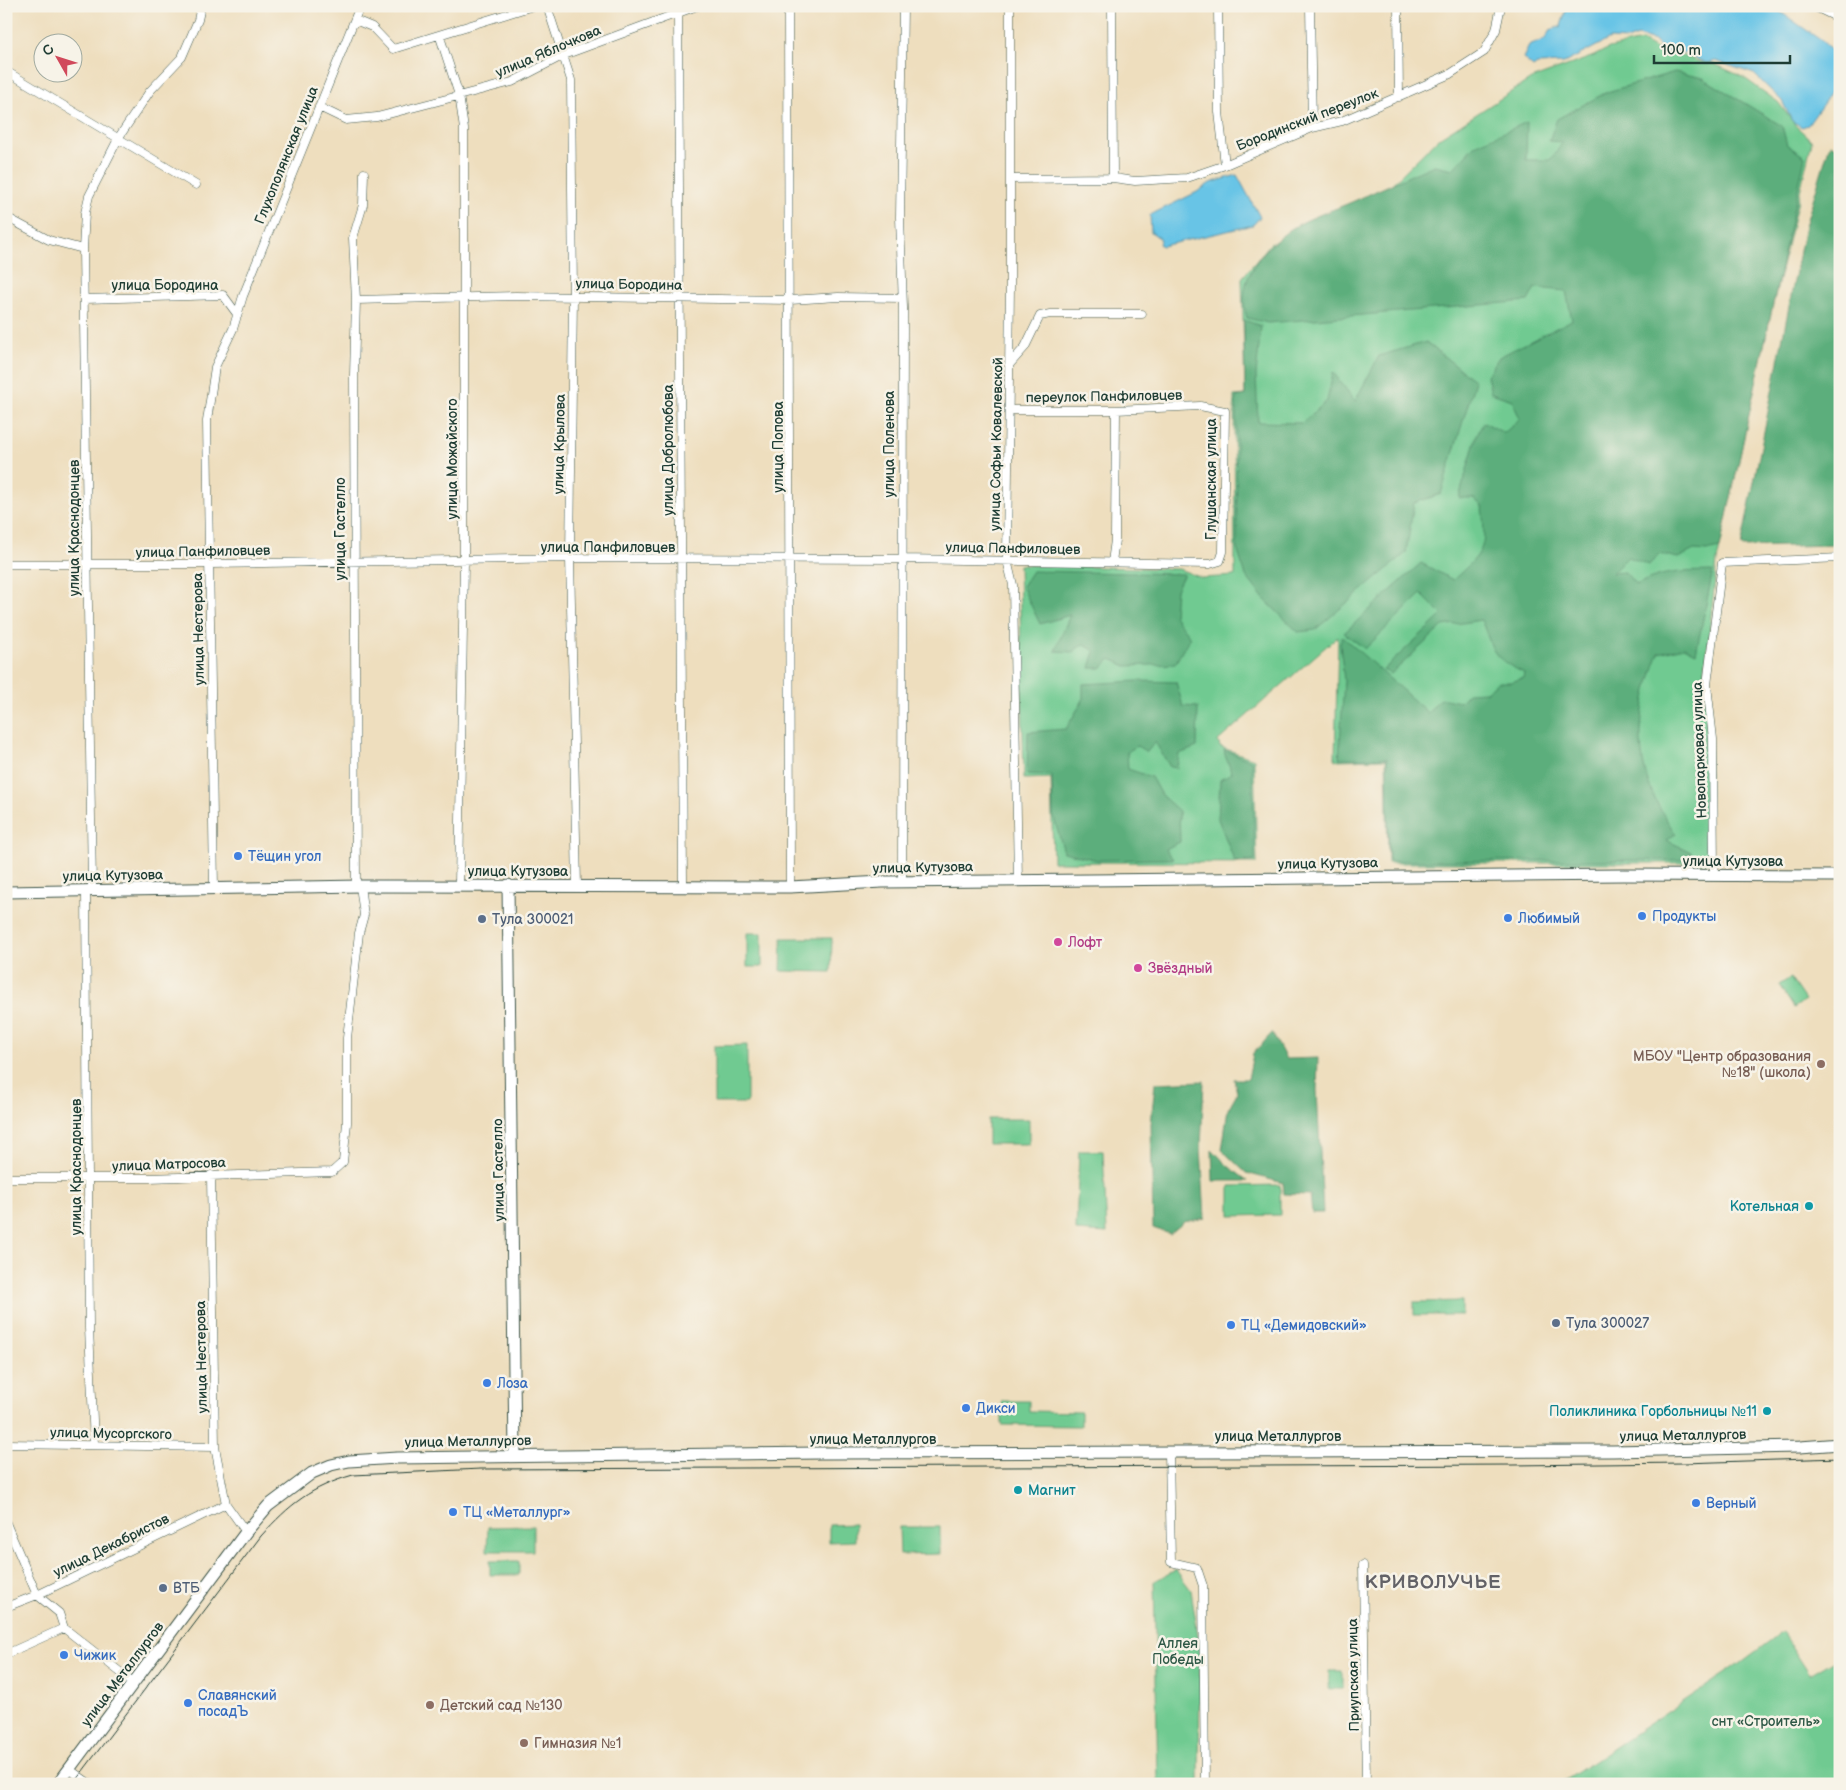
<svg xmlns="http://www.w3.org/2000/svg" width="1846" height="1790" viewBox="0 0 1846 1790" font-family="'Balsamiq Sans',sans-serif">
<rect width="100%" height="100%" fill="#f7f3e8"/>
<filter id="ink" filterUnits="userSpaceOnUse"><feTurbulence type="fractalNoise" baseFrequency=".02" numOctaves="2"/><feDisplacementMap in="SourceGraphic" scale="10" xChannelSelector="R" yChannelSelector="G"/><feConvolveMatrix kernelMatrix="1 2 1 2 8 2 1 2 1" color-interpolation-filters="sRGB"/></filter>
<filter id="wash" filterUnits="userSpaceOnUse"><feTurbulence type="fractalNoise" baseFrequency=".0096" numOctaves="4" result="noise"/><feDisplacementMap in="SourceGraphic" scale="20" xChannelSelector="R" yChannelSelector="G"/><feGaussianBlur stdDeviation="1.12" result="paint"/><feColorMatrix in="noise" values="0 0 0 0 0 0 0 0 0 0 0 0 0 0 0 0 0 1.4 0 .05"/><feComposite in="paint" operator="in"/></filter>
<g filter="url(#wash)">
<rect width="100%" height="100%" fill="#eedebe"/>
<!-- green -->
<path fill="#70ca91" stroke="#488462" d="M1642 41 1663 53 1678 54 1706 64 1712 63 1743 77 1778 102 1796 126 1812 141 1771 313 1717 561 1703 689 1709 736 1708 863H1388L1386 759 1335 760 1338 636 1218 741 1220 747 1254 759 1257 863 1053 862 1051 778 1024 779 1019 565 1179 569 1202 578 1235 576 1234 396 1245 395 1242 278 1270 244 1366 209 1439 138 1531 79 1594 56 1609 48Z
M747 933H762V967H747Z
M782 938H832L831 972 781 971Z
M1790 978 1805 1000 1794 1008 1779 985Z
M747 1045V1103H714V1046Z
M988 1119H1029V1144H988Z
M1079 1151H1103L1107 1233 1076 1231Z
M1280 1185V1215L1230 1216V1186Z
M1462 1301V1315H1414V1302Z
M1002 1401H1029V1411L1081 1412V1426L1002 1425Z
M855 1524V1541L829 1542V1525Z
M533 1526V1551H487L488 1527Z
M899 1527H940V1554L900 1555Z
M490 1561H519V1575H490Z
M1176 1570 1191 1590 1200 1648 1199 1784H1158L1154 1581Z
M1782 1632 1810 1675 1840 1657V1784H1560L1732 1669Z
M1329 1671H1343V1689H1329Z"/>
<!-- forest -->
<path fill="#5cae7b" stroke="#3e7658" d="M1675 72 1703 78 1782 126 1787 145 1805 157 1720 548 1707 551 1694 550 1678 558 1659 554 1649 565 1628 557 1612 573 1625 572 1636 585C1664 570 1682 572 1713 571L1696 653 1684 647 1659 653C1633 721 1632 773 1676 834L1666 840 1691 852V860L1389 861 1387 758H1339L1344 681 1340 644 1342 636 1428 713C1442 695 1439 698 1460 702L1468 693 1486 692 1498 682H1511L1523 678 1524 673C1489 656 1495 652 1481 620L1443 626 1391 674 1383 670 1442 615 1421 594 1365 649 1344 633 1421 563 1453 580C1486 550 1486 550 1482 506L1473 498H1459L1477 434 1484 422 1504 433 1520 419 1512 400 1491 393 1487 376 1499 357 1572 320 1566 291 1535 288 1528 301 1268 323 1247 318C1235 280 1261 250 1291 229 1309 217 1334 210 1354 201 1380 189 1407 177 1434 165L1453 169 1475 145 1527 122 1526 160H1550L1563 142 1549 141 1557 119 1607 92Z
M1830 144 1840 149V545L1741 547 1805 226Z
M1244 320 1261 326 1256 375 1258 422 1302 423 1327 401 1333 372 1355 401 1379 356 1426 342 1475 381 1441 494 1414 503 1406 553 1315 630 1298 632 1264 599 1246 576 1237 549 1236 397 1245 395Z
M1032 571 1184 574 1176 590 1174 616 1190 637 1175 664 1126 666 1111 659 1101 668H1090L1095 651 1083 644 1073 652 1055 651 1070 615 1040 624 1022 586Z
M1139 681 1176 682 1183 706 1198 707 1197 747 1179 754 1177 768 1170 767 1155 742 1147 752 1137 746 1127 752 1128 769 1151 777 1161 795 1179 811 1180 842 1165 849 1173 859 1097 860 1064 852 1053 815 1052 775 1027 774 1028 732 1066 729 1083 700V684Z
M1224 750 1252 761 1255 861 1235 862 1218 819 1220 780 1231 773C1230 764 1225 759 1224 750Z
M1272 1033 1286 1059 1318 1058 1317 1090 1323 1213H1312L1310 1195 1284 1194 1283 1183 1246 1173 1222 1150 1228 1109 1237 1093 1234 1079H1248L1253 1054Z
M1204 1081 1201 1147 1205 1218 1184 1222 1170 1234 1153 1228 1151 1124 1155 1083Z
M1212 1149 1228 1166 1248 1181H1213Z"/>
<!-- water -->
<path fill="#68c4e6" stroke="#44808d" d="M1567 6H1772L1822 41 1840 58C1840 85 1823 103 1808 125L1802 127 1792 121 1782 101 1754 74 1716 61 1706 63 1685 53 1664 51 1655 41 1638 36 1627 40 1610 39 1564 63 1537 64 1533 67 1523 58 1529 46 1545 39 1550 30 1561 26Z
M1237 175 1260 217 1253 225 1162 246 1159 244 1161 239 1151 232 1150 215 1197 192 1210 183Z"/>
</g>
<g filter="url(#ink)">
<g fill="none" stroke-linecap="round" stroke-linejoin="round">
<!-- street casing -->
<g stroke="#3e5549" stroke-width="9">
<path id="street" d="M547 6 571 80 573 296 570 558 577 886
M788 6 790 887
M1010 6V285L1007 560 1013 585 1018 881
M1112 6 1113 178
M1218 6 1219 112 1225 165
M1310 6 1312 128
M1398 6 1399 97
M1813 6 1840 19
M678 14 683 887
M355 20 372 27 393 49 533 6
M440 37 459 95 464 129V561L459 886
M6 71 196 185
M319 107 346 120 377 117 512 82 564 55 697 6
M1011 179 1113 178 1135 181 1187 178 1225 165 1312 128 1342 121 1450 74 1484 52 1496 30 1501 6
M6 217 49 240 83 249 92 890
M6 238 9 219
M83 249 85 213 89 196 119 137 150 91 182 57 198 20 201 6
M85 299 223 295 237 314
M356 300 516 296 790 300 838 297 902 298
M1009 365 1025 347 1040 316 1050 314H1142
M1112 562 1115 540 1116 410
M6 564H210L570 558 901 559 1210 564 1220 561 1223 552 1225 411 1200 406 1116 410H1009
M1714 876 1713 739 1707 685 1722 563 1840 558
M902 882 903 308 900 217 903 6
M356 886 354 375 356 300 353 238 363 205 364 173
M214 888 207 421 215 367 233 329 243 296 360 6
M86 890 89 1328 94 1444
M211 1175 215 1447 226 1504 246 1532
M6 1178H149L332 1172 343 1162 347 1123V1038L359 933 364 915 360 886
M6 1444 215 1447
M1169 1451 1171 1562 1197 1568 1203 1586 1205 1784
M6 1523 37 1595 59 1613 64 1628 134 1683
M1363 1565 1366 1784
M6 1607 37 1595 226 1504
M6 1654 64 1628
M69 1769 90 1784"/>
</g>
<!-- secondary casing -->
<g stroke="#3e5549" stroke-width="13">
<path id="secondary" d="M508 885 515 1455
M6 892 360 886 790 887 882 882 1623 875 1840 876
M58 1784 246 1532 268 1506 312 1473 331 1465 349 1461 397 1458 821 1453 1613 1451 1800 1447 1840 1444"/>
</g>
<!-- street -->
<use href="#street" stroke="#fff" stroke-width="8"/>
<!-- secondary -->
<use href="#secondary" stroke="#fff" stroke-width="11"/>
<!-- tram -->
<path stroke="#1f3d34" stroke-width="1" d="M73 1784 261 1536C290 1504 311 1487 353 1475L481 1469 1514 1465 1684 1463 1840 1458"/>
</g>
</g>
<!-- markers -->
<g fill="#3f7fe0" stroke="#f7f3e8" stroke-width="2">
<circle cx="238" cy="856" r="5"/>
<circle cx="1642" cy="916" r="5"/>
<circle cx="1508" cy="918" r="5"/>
<circle cx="1231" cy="1325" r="5"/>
<circle cx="487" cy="1383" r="5"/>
<circle cx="966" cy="1408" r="5"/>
<circle cx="1696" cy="1503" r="5"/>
<circle cx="453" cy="1512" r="5"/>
<circle cx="64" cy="1655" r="5"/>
<circle cx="188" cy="1703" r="5"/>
</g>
<g fill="#5c6f8a" stroke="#f7f3e8" stroke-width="2">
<circle cx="482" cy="919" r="5"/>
<circle cx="1556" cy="1323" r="5"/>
<circle cx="163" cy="1588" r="5"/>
</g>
<g fill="#d1479c" stroke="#f7f3e8" stroke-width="2">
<circle cx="1058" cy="942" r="5"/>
<circle cx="1138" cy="968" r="5"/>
</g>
<g fill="#8d6e63" stroke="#f7f3e8" stroke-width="2">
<circle cx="1821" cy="1064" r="5"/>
<circle cx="430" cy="1705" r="5"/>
<circle cx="524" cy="1743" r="5"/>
</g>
<g fill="#0f9aa8" stroke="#f7f3e8" stroke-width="2">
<circle cx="1809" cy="1206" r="5"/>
<circle cx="1767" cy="1411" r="5"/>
<circle cx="1018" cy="1490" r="5"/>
</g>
<g text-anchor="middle" stroke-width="5" stroke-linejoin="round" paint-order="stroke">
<!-- street labels -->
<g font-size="14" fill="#1f3d34" stroke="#f7f3e8">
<text transform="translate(548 51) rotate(-23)" y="5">улица Яблочкова</text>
<text transform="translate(1307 119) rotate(-21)" y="5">Бородинский переулок</text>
<text transform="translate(286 155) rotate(-68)" y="5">Глухополянская улица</text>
<text transform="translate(629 284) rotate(1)" y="5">улица Бородина</text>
<text x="165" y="290">улица Бородина</text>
<text transform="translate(1104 396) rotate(-1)" y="5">переулок Панфиловцев</text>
<text transform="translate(559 444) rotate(-89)" y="5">улица Крылова</text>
<text transform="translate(889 444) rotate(-90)" y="5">улица Поленова</text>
<text transform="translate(996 444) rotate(-89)" y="5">улица Софьи Ковалевской</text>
<text transform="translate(778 447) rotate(-90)" y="5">улица Попова</text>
<text transform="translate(668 450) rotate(-90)" y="5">улица Добролюбова</text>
<text transform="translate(452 459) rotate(-90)" y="5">улица Можайского</text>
<text transform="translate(1211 479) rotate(-90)" y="5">Глушанская улица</text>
<text transform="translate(74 528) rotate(-90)" y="5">улица Краснодонцев</text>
<text transform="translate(340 529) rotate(-90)" y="5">улица Гастелло</text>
<text x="608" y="552">улица Панфиловцев</text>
<text transform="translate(1013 548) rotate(1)" y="5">улица Панфиловцев</text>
<text transform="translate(203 551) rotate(-1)" y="5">улица Панфиловцев</text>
<text transform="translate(198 629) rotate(-91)" y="5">улица Нестерова</text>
<text transform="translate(1699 750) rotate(-92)" y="5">Новопарковая улица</text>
<text x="1733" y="866">улица Кутузова</text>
<text transform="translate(1328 863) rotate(-1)" y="5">улица Кутузова</text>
<text transform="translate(923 867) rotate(-1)" y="5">улица Кутузова</text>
<text x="518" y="876">улица Кутузова</text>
<text transform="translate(113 875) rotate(-1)" y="5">улица Кутузова</text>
<text transform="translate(169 1164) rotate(-2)" y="5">улица Матросова</text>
<text transform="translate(76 1167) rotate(-90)" y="5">улица Краснодонцев</text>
<text transform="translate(498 1170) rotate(-91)" y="5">улица Гастелло</text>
<text transform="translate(201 1357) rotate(-91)" y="5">улица Нестерова</text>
<text transform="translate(111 1433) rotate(1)" y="5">улица Мусоргского</text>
<text transform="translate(1683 1435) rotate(-1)" y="5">улица Металлургов</text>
<text x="1278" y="1441">улица Металлургов</text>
<text x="873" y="1444">улица Металлургов</text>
<text transform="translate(468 1441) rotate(-1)" y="5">улица Металлургов</text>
<text transform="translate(111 1545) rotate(-26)" y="5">улица Декабристов</text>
<text transform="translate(122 1674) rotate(-53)" y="5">улица Металлургов</text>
<text transform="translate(1353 1675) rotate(-91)" y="5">Приупская улица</text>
</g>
<!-- shop labels -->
<g font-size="14" fill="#366cbe" stroke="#f7f3e8" text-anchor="start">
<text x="248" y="861">Тёщин угол</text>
<text x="1652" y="921">Продукты</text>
<text x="1518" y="923">Любимый</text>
<text x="1241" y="1330">ТЦ «Демидовский»</text>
<text x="497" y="1388">Лоза</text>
<text x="976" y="1413">Дикси</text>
<text x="1706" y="1508">Верный</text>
<text x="463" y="1517">ТЦ «Металлург»</text>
<text x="74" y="1660">Чижик</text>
<text x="198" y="1700">Славянский<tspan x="198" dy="16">посадЪ</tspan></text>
</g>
<!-- service labels -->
<g font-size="14" fill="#4e5e75" stroke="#f7f3e8" text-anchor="start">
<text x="492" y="924">Тула 300021</text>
<text x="1566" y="1328">Тула 300027</text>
<text x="173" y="1593">ВТБ</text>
</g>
<!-- hotel labels -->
<g font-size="14" fill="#b23c85" stroke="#f7f3e8" text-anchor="start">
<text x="1068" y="947">Лофт</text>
<text x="1148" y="973">Звёздный</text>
</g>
<!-- education labels -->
<g font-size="14" fill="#785e54" stroke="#f7f3e8" text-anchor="start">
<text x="1811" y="1061" text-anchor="end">МБОУ "Центр образования<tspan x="1811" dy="16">№18" (школа)</tspan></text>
<text x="440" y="1710">Детский сад №130</text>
<text x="534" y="1748">Гимназия №1</text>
</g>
<!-- culture labels -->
<g font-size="14" fill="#0d838f" stroke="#f7f3e8" text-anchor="end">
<text x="1799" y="1211">Котельная</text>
<text x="1757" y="1416">Поликлиника Горбольницы №11</text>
<text x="1028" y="1495" text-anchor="start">Магнит</text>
</g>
<!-- park labels -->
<g font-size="14" fill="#2f5947" stroke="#f7f3e8">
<text x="1178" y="1648">Аллея<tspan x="1178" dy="16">Победы</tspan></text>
<text x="1766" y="1726">снт «Строитель»</text>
</g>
<!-- district labels -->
<g font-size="19" font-weight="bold" letter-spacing="1" fill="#636267" stroke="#f7f3e8">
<text x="1433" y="1588">КРИВОЛУЧЬЕ</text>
</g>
</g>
<!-- margin -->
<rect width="1846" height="1790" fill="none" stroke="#f7f3e8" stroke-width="25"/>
<!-- north arrow -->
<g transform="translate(58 58) rotate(309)"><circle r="24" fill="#f7f3e8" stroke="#a1aaa0"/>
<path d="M0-4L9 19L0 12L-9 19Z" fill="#d1495b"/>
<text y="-8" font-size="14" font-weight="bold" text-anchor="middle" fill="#1f3d34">С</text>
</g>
<!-- scale -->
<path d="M1654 55v8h136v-8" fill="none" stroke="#1f3d34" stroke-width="2.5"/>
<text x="1661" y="55" font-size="15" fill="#1f3d34" stroke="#f7f3e8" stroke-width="4" paint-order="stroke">100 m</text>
</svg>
